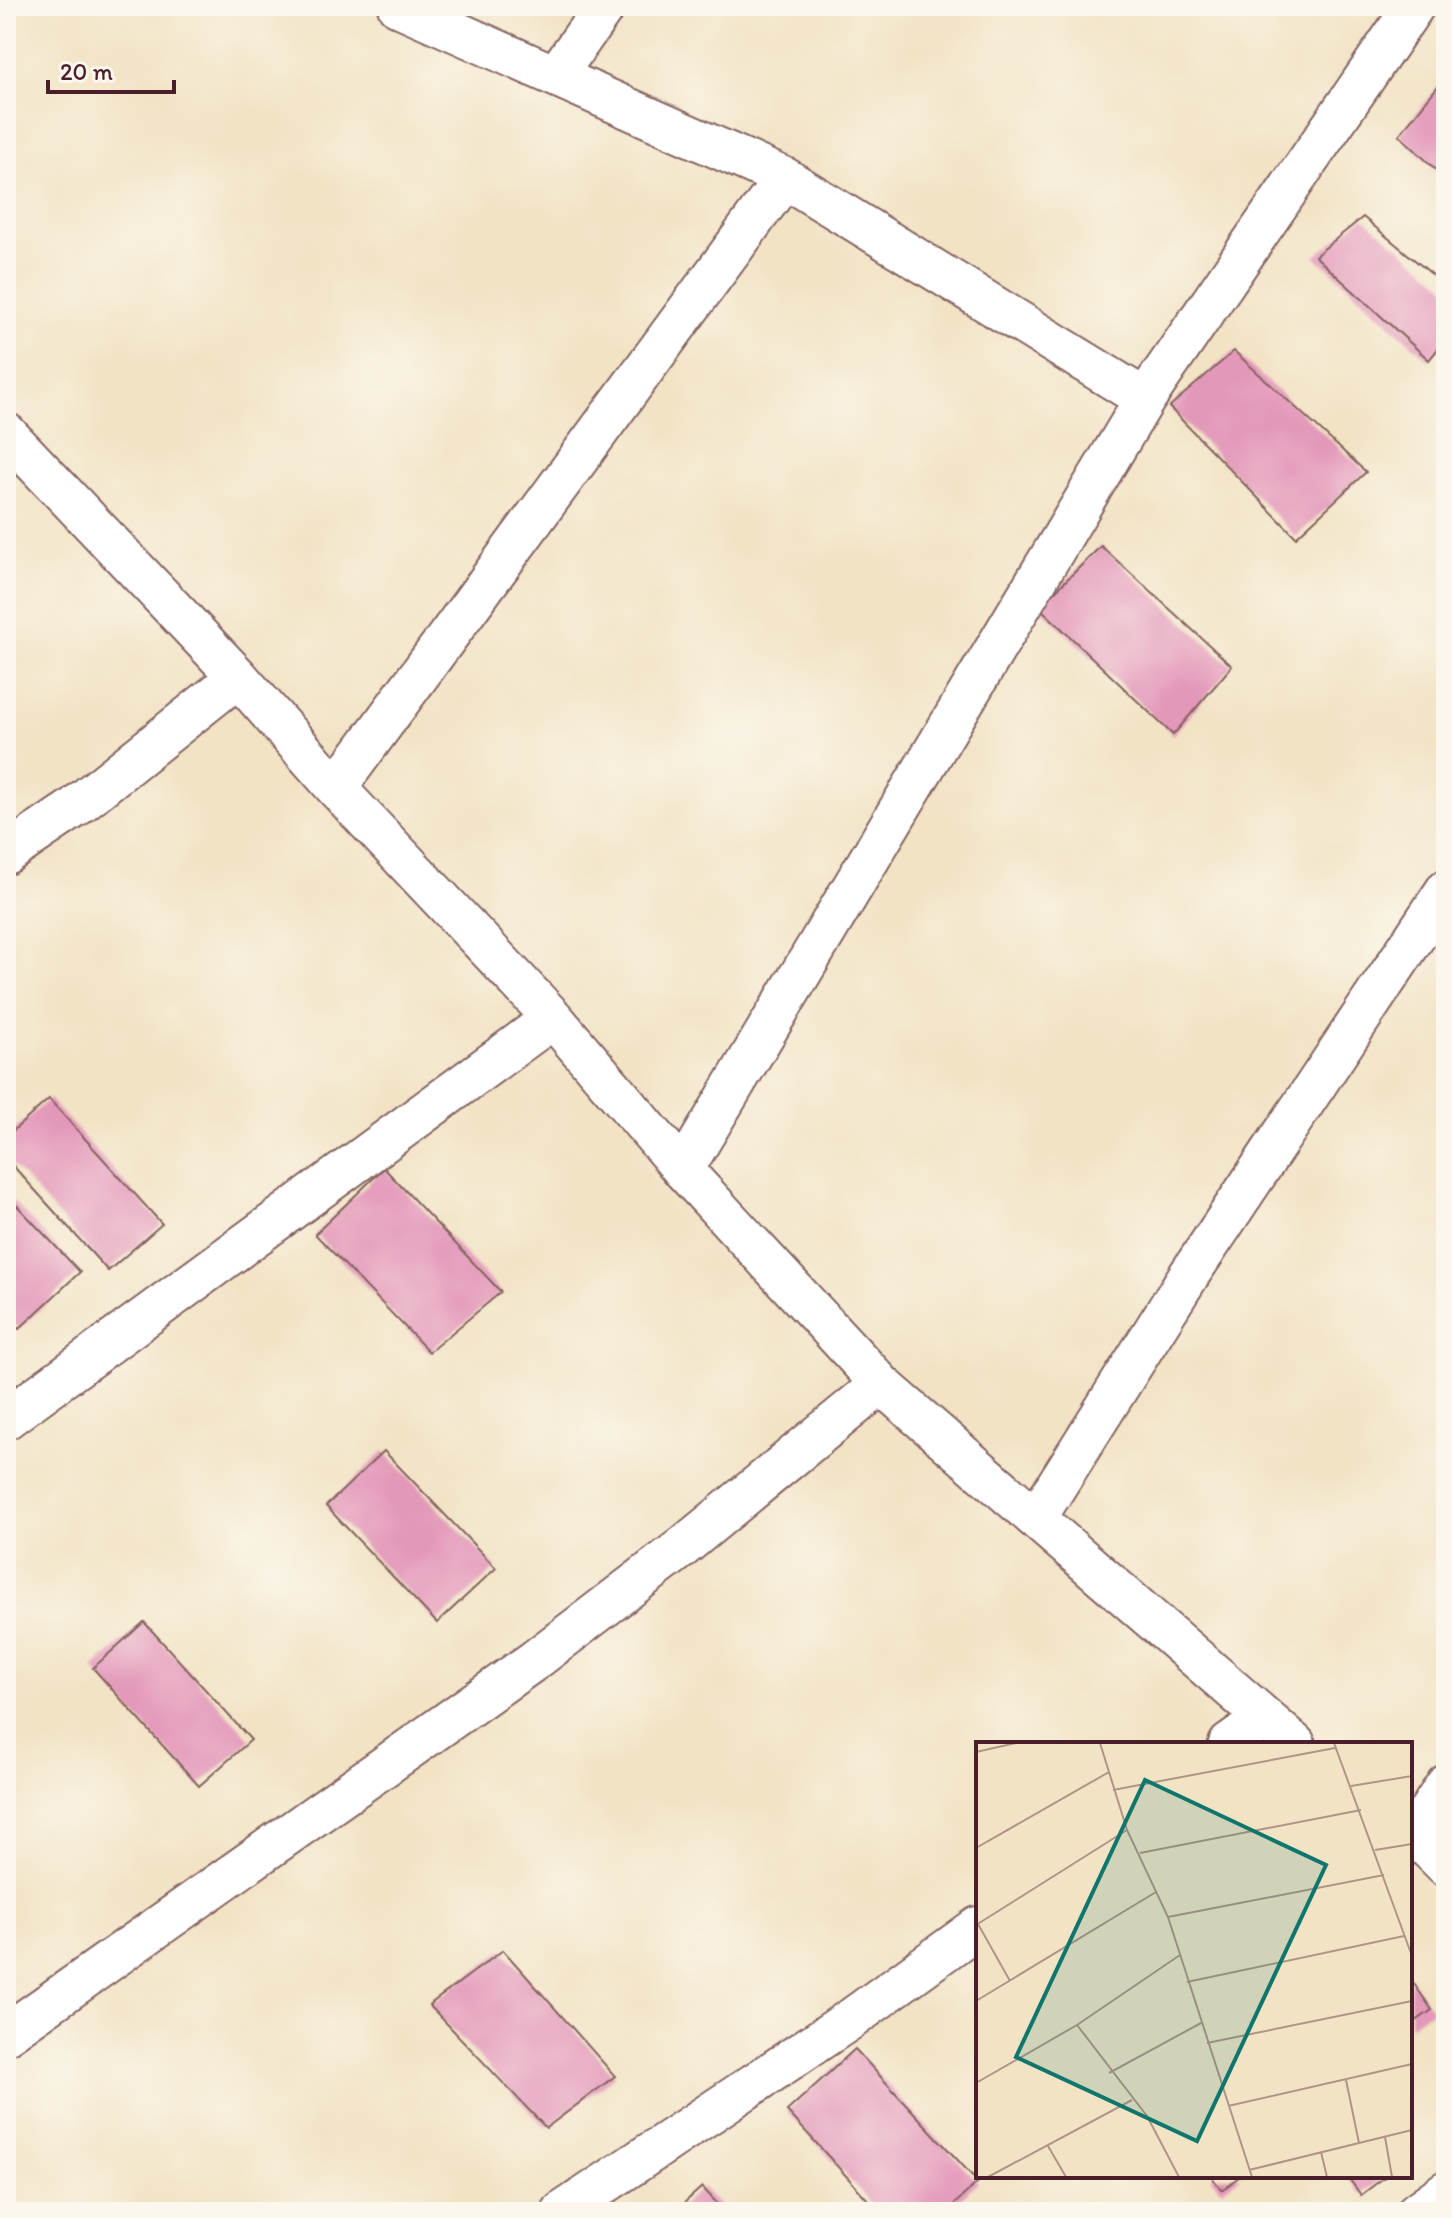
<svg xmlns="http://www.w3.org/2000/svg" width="1452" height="2218" viewBox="0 0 1452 2218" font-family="Itim,sans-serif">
<rect width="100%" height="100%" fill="#fbf7ec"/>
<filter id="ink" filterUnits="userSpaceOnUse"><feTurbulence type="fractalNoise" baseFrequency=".0125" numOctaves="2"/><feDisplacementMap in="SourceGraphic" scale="16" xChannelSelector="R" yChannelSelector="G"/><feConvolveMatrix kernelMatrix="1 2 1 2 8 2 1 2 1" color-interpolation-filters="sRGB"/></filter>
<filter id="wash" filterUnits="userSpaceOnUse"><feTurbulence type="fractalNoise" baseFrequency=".006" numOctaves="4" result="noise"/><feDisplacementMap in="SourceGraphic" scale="32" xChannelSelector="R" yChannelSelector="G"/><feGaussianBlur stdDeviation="1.8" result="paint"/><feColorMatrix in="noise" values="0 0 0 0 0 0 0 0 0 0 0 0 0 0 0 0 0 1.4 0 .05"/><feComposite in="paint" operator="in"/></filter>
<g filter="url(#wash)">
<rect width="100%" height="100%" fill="#f2e3c5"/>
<g id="blocks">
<!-- building -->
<path fill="#e397b9" d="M1446 76V179L1399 135Z
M1363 217 1446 286V339L1429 360 1315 256Z
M1234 351 1366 472 1296 537 1169 407Z
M1101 546 1232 666 1173 735 1039 607Z
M49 1099 162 1224 108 1271 6 1158V1137Z
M384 1168 501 1292 429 1352 315 1234Z
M6 1194 80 1272 19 1329 6 1316Z
M384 1451 496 1568 437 1623 326 1506Z
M144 1622 251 1740 199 1786 93 1668Z
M503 1950 615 2076 546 2128 429 2005Z
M1410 1978 1432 2010 1410 2025Z
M855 2049 978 2182 946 2212H879L787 2111Z
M1211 2176H1240L1222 2190Z
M1347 2176H1386L1361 2195Z
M702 2187 725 2212H674Z"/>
</g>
</g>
<g filter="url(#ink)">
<use href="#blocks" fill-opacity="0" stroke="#856461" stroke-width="2"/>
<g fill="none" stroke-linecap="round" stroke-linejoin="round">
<!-- minor casing -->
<g stroke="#856461" stroke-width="44">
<path id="minor" d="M398 6 785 178 1145 399
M556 75 605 6
M6 433 238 677 336 788 553 1018 683 1170 881 1384 1295 1744
M336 788 785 178
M6 854 74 808 238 677
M683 1170 1145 399 1414 6
M6 1419 553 1018
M1036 1518 1189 1275 1446 890
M1229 1744 1263 1720
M1410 1830 1446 1866
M1414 1834 1446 1785
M6 2034 535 1660 679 1550 881 1384
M562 2212 851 2019 978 1927
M1417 2212 1446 2191"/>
</g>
<!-- minor -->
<use href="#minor" stroke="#fff" stroke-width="40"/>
</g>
</g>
<!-- overview -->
<g transform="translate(976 1742)">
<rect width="436" height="436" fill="#f2e3c5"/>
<path fill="none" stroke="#af9587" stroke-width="2" d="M124 1 151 88 192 175 276 435M358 1 436 214M0 10 40 1M375 44 436 34M137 48 359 6M0 106 133 30M399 108 436 102M164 111 385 68M192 175 408 133M2 182 34 239M0 183 151 88M211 240 428 194M0 259 180 150M101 283 171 374 203 435M231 301 436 259M133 331 225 281M370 338 383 401M0 341 101 283 204 213M252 364 436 322M409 395 416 435M72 404 90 435M345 410 351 435M273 428 436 388M12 435 156 358"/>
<path fill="#0f766e" fill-opacity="0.15" stroke="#0f766e" stroke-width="4" d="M169 38 350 123 221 399 40 315Z"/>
<rect width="436" height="436" fill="none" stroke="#4a1f2b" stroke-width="4"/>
</g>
<!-- margin -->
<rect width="1452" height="2218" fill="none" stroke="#fbf7ec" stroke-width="32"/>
<!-- scale -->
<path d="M48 80v12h126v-12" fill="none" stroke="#4a1f2b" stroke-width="4"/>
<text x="60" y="80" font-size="24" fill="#4a1f2b" stroke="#fbf7ec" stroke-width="6" paint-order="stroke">20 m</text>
</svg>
